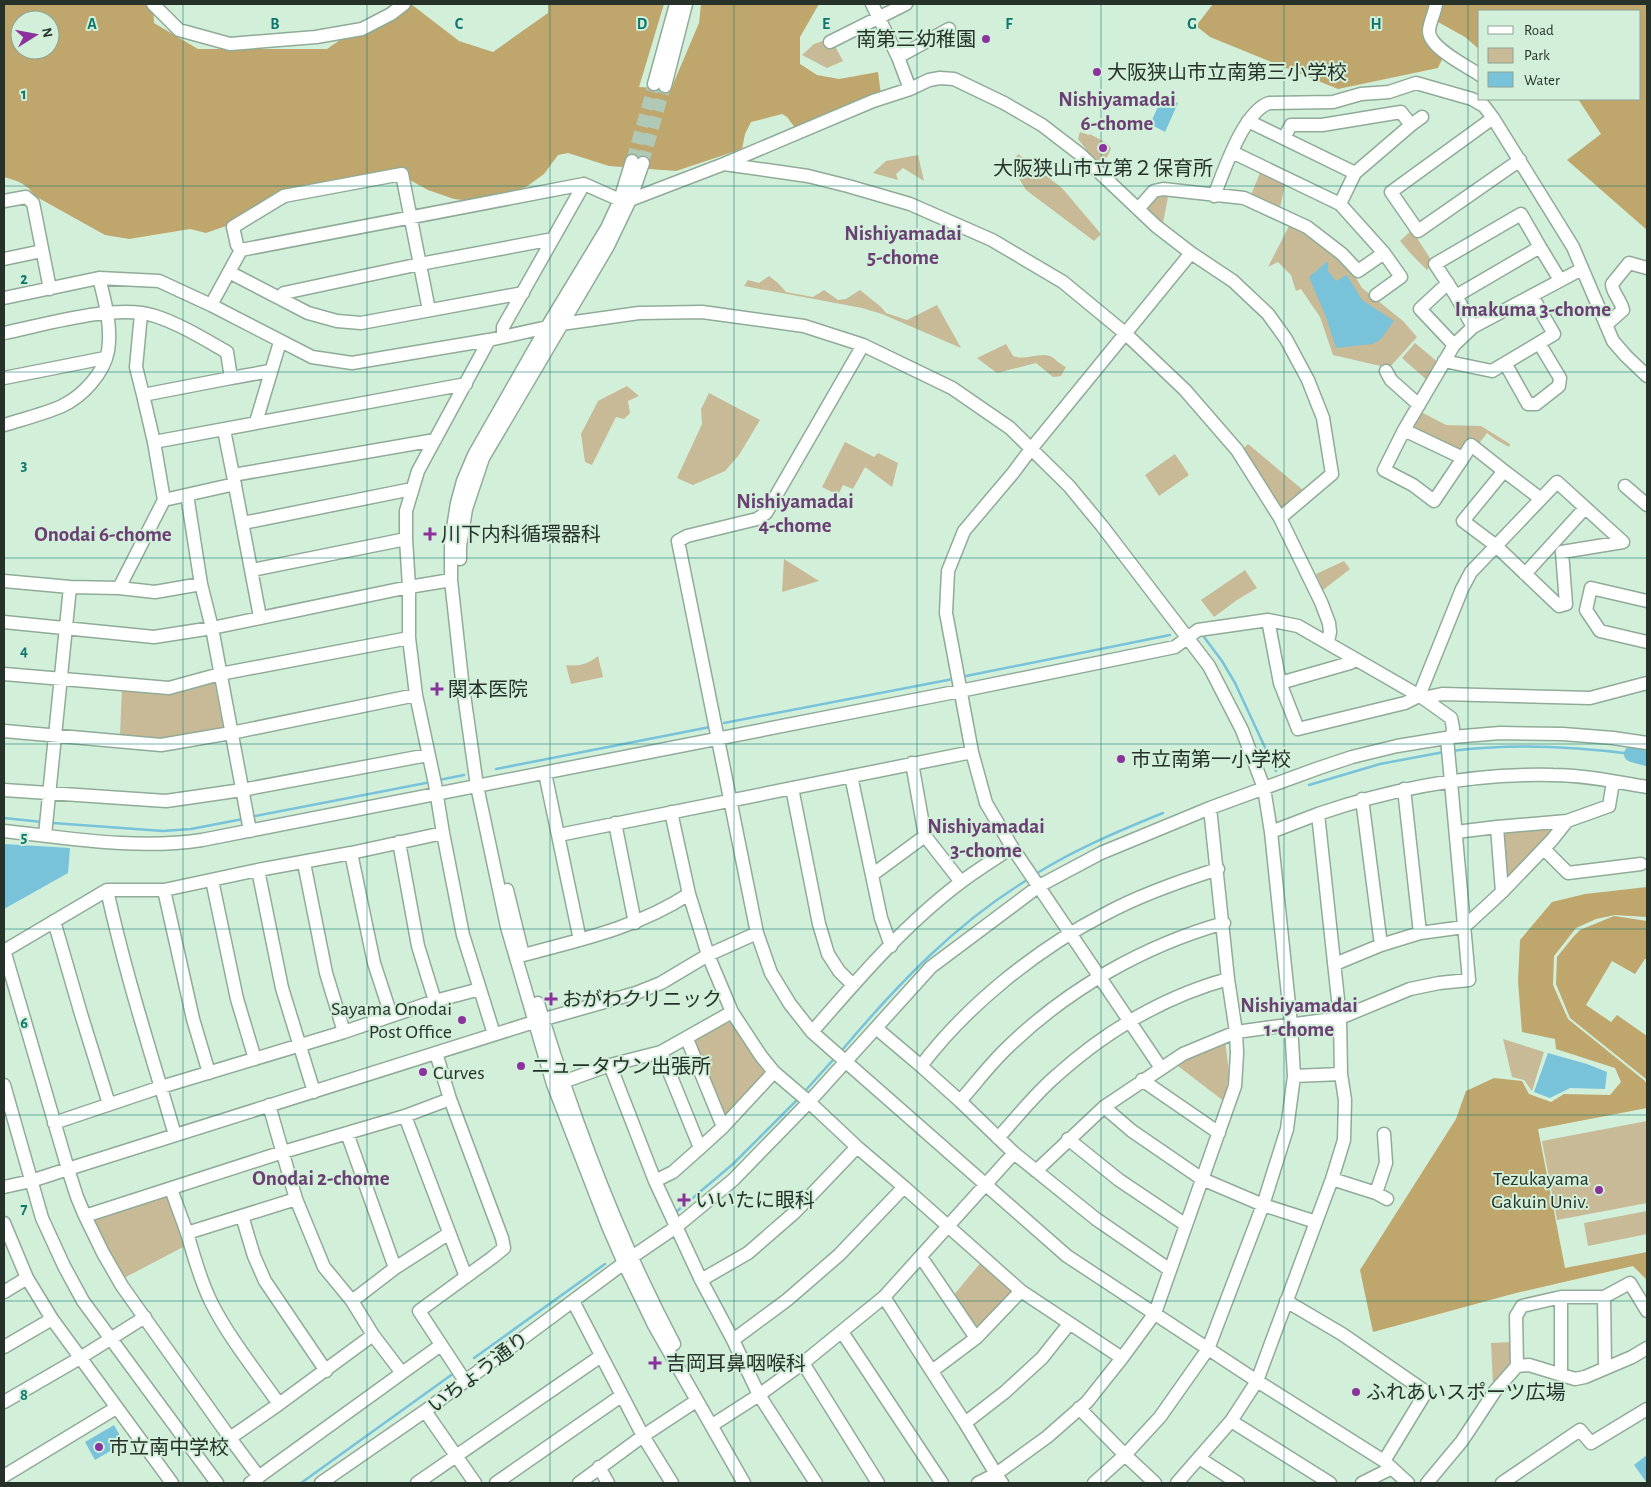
<svg xmlns="http://www.w3.org/2000/svg" width="1651" height="1487" viewBox="0 0 1651 1487" font-family="'Alegreya Sans','Noto Sans JP',sans-serif">
<rect width="100%" height="100%" fill="#d2efda"/>
<!-- green -->
<path fill="#c8b997" d="M829 39 835 46 843 61 827 68 802 55 814 44Z
M1080 132 1089 135 1090 134 1108 144 1111 149 1107 157 1100 162 1089 153 1078 139Z
M1018 154 1062 188 1101 234 1094 241 1026 190 1011 165Z
M918 155 924 181 903 168 896 174 898 180 873 173 886 161Z
M1260 173 1285 184 1280 208 1251 195Z
M1164 193 1168 197 1163 223 1147 210 1157 196Z
M1289 226 1297 227 1320 243 1352 271 1362 288 1403 321 1417 337 1389 368 1333 355 1320 317 1301 289 1296 291 1291 275 1278 262 1268 267Z
M1412 230 1433 263 1427 270 1411 254 1400 241Z
M769 276 778 283 786 292 813 297 824 290 838 300 846 299 860 290 881 307 886 313 907 320 937 305 961 348 882 314 862 308 744 286 748 280 759 283Z
M1415 343 1440 364 1429 382 1402 358Z
M1006 344 1013 356C1025 361 1038 352 1050 356 1055 358 1059 364 1066 367L1061 376 1053 377 1036 363 997 373 977 358Z
M627 386 639 396 628 401 630 413 624 419 616 417 592 465 585 462 581 434 598 401Z
M709 393 760 420 739 455 725 471 693 485 677 478 702 424 701 409Z
M1421 412 1446 425 1481 426 1510 444 1509 447 1495 439 1487 433 1477 446 1454 450 1416 430 1415 425Z
M845 442 874 457 878 453 898 463 892 487 865 467 853 489 843 485 838 495 822 487Z
M1248 444 1303 490 1279 511 1242 450Z
M1175 454 1189 475 1159 496 1145 475Z
M784 559 819 581 782 592Z
M1344 561 1350 569 1323 590 1316 574Z
M1245 570 1257 588 1237 600 1214 617 1201 600Z
M598 656 603 677 571 684 566 665C577 667 589 664 598 656Z
M214 680 224 730 161 739 120 735 122 688Z
M1552 828V834L1510 877 1505 876 1500 831Z
M733 1022 767 1074 723 1122 691 1041 723 1023Z
M1503 1039 1544 1052 1532 1091 1524 1080 1512 1077Z
M1225 1040 1229 1073 1225 1102 1174 1063Z
M1647 1121V1203L1557 1220 1542 1141Z
M165 1194 170 1197 185 1246 122 1279 90 1222 93 1216Z
M1647 1211V1234L1588 1246 1584 1223Z
M982 1261 1017 1291 975 1330 953 1296Z
M1512 1342 1511 1367 1493 1385 1491 1343Z"/>
<!-- forest -->
<path fill="#bfa66d" fill-rule="evenodd" d="M4 4H153L154 23 198 49H327L392 4H411L459 41 493 52 548 13V4H664L639 87 671 89 699 23 701 4H819L800 37V64L817 75 839 79 878 72 881 95 796 129 787 117 782 114 751 122 745 134 742 149 676 171 609 166 568 153 558 155 544 174 526 187 481 202 454 199 428 190 399 174 272 199 226 226 206 233 190 229 129 239 105 235 35 196C27 184 18 181 4 177ZM20 20H50V50H20Z
M1213 4H1647V230L1567 160 1601 134 1578 99H1640V11H1480V50L1465 37 1438 22 1435 36 1445 53 1438 68 1338 89 1210 37 1196 26Z
M1647 887V917L1615 915 1596 919 1576 928 1554 956 1553 985 1568 1019 1645 1081 1647 1085V1108L1538 1129 1565 1268 1647 1252V1280L1633 1266 1516 1293 1373 1332 1360 1270 1456 1119 1466 1091 1494 1078 1522 1081 1529 1094 1551 1102 1564 1094 1610 1095 1621 1082 1615 1068 1556 1049 1555 1039 1522 1032 1518 981 1520 940 1552 902 1585 894Z
M1614 916 1647 921V959H1645L1635 974 1612 961 1586 1005 1611 1022 1617 1015 1647 1036 1646 1079 1570 1018 1556 984 1557 957 1574 936 1580 930Z"/>
<!-- water -->
<path fill="#78c2da" d="M1163 96 1178 103 1165 132 1150 124Z
M1328 261V271L1336 281 1347 275 1362 300 1394 321 1380 340 1372 344 1336 348 1326 317 1309 277Z
M4 844 70 848 68 873 4 909Z
M1548 1053 1587 1064 1607 1072 1605 1089 1570 1088 1550 1098 1534 1092Z
M114 1425 124 1443 95 1460 85 1442Z
M1647 1455V1483L1634 1465Z"/>
<g fill="none" stroke-linecap="round" stroke-linejoin="round">
<!-- stream -->
<path stroke="#78c2da" stroke-width="2.5" d="M1204 637 1222 661 1235 683 1276 771
M966 676 1170 635
M724 723 953 679
M1451 751C1512 743 1572 746 1632 754
M496 769 710 727
M439 780 464 775
M1309 785 1380 764 1444 752
M250 817 431 782
M4 818 42 822
M53 823 163 831 191 829 243 819
M1039 872C1078 848 1121 830 1163 813
M843 1049C897 985 955 924 1027 880
M805 1091 832 1061
M676 1212 733 1164 796 1101
M474 1358 605 1264
M301 1483 454 1373"/>
<!-- river -->
<path stroke="#78c2da" stroke-width="16" d="M1632 754 1647 758"/>
<!-- minor-tunnel -->
<path stroke="#b0c9b7" stroke-width="12" stroke-dasharray="12 6" stroke-linecap="butt" d="M632 161 654 84
M643 163 665 86"/>
<!-- minor casing -->
<g stroke="#90ab97" stroke-width="15">
<path id="minor" d="M153 4 179 30 230 44 316 37 362 29 391 14 404 4
M872 4 898 57 910 89
M1436 4C1435 13 1429 23 1429 31 1429 48 1467 66 1480 75
M830 42 906 4
M898 57 949 29
M654 84 676 4
M665 86 686 4
M1493 118 1391 192 1418 231 1520 160
M1248 121 1355 173 1411 125 1401 112 1322 125H1291L1284 138
M1411 125 1422 117
M1232 152 1340 204 1384 253
M632 161 620 200 607 228 547 327 474 455 463 481 457 503 451 541V580L462 680 477 786 507 927 553 1084 608 1226 624 1263 654 1325 744 1483
M724 164 808 176 848 186 910 204 992 240 1063 282 1126 334 1185 390 1237 450 1280 518 1321 602 1329 623 1330 632 1328 642
M1214 196C1224 171 1243 112 1269 103L1333 102 1361 94 1389 92 1416 83 1472 99 1484 106 1493 118 1573 247 1613 341 1626 356 1647 376
M630 200 724 164 873 101 910 89 929 80 940 78 954 79 1004 103 1042 125 1081 155 1156 226 1191 253 1233 281 1268 314 1286 339 1308 380 1323 418 1332 474 1280 518
M4 201 26 197 33 203 50 289
M1340 204 1355 173
M1138 209 1154 191 1163 189 1244 198 1307 227 1342 254 1358 271 1384 253 1401 277 1376 295
M241 250 237 245 233 227 284 196 402 174 429 310
M4 259 42 251
M229 272 308 313 337 321 361 323 523 293
M1448 283 1420 309 1454 345
M1456 296 1435 264 1521 214 1540 247
M4 298 99 278 159 281 211 305 312 357 352 363 489 340 561 324 639 313 702 312 804 326 863 345 952 388 1010 428 1069 486 1102 526 1209 666 1242 730 1264 788 1271 832 1291 1024 1294 1076 1287 1129 1263 1205 1208 1349 1160 1417 1125 1455 1094 1483
M279 298 284 293 420 264 553 239
M211 305 241 250 584 184 620 200
M141 314 136 367 143 395 231 378
M1606 325 1623 310C1620 299 1612 292 1612 284L1629 263 1647 268
M1473 327 1456 296 1540 247 1560 280
M4 333C44 325 116 303 155 316 180 324 204 339 227 352L231 378 270 371
M503 337V327L584 184
M489 340 418 471 406 511V539L409 587V638L416 695 435 784 443 833 463 935 494 1034
M863 345 766 513 757 519 687 536 678 541 757 933 771 973 790 1004 812 1032 1067 1256 1257 1381 1384 1461 1408 1483
M1444 361 1492 371 1554 334 1532 296
M1505 363 1528 404H1536L1559 386 1560 378 1539 343
M1386 371 1391 380 1419 405
M4 378 105 358
M143 395 154 442 466 384
M256 422 280 342
M4 425C23 419 44 414 62 406 83 396 104 373 108 351 112 327 105 301 99 278
M224 430 233 475 435 440
M1404 430 1463 458 1434 501 1413 485 1384 470 1404 430 1454 345 1473 327 1582 269
M154 442 164 500 235 484
M1504 471 1541 499
M233 475 260 617
M1625 486 1647 505
M187 495 201 584 212 628 250 831
M164 500 119 588 155 592 201 584
M243 523 412 489
M460 559V546L466 509 483 458 608 246 630 200 643 163
M252 570 406 539
M1525 574 1585 508
M4 581 70 587 119 588
M1647 601 1591 588 1586 610 1600 631 1647 642
M1268 620 1280 683 1298 729 1405 703 1419 696 1462 589 1471 572 1557 482 1623 542 1562 552 1566 604 1559 606 1495 545 1463 521 1504 471 1471 445 1463 458
M4 622 154 637 212 628 409 587 451 580
M4 674 169 688 220 674 409 638
M1280 683 1350 663 1355 660
M1423 698 1442 694 1590 698 1647 683
M4 731 161 745 231 733 416 695
M912 763 925 836 961 882
M545 773 580 940
M851 776 881 918 891 946
M792 788 819 924 828 954 839 971 853 985
M1404 789 1420 933
M4 790 166 801 242 790 428 755
M1362 799 1381 945
M1318 814C1394 788 1473 773 1553 775 1584 775 1617 782 1647 787
M615 823 635 923
M1497 827 1502 892
M4 831C69 838 136 850 202 840L960 691 1175 647 1198 630 1268 620 1298 626 1423 698 1451 718 1453 728 1452 737
M1456 832 1497 827 1567 821 1609 806 1613 782
M45 835 70 587
M559 835 972 752
M399 842 418 946 435 1001
M1544 849 1568 873 1641 864
M351 853 374 963 391 1015
M304 863 326 973 344 1032
M258 870 282 988 314 1092
M872 875 925 836
M212 880 237 999 255 1059
M107 890C125 973 151 1053 175 1135
M164 890 193 1019 209 1073
M507 890 523 955
M689 894 708 955 732 1012
M54 921 81 1014 109 1104
M4 950 68 1169 77 1197 85 1216 283 1152 405 1116 450 1099
M4 951 107 890H164L258 870 351 853 443 833
M523 955C580 940 639 927 689 894L671 812
M1335 964 1381 945 1420 933 1464 927 1502 892 1552 840 1567 821
M538 1003C573 1118 618 1238 674 1344
M876 1028 921 1066
M812 1032C858 979 905 924 961 882 977 870 995 859 1012 847
M687 1039 723 1127
M661 1052 700 1148
M436 1053 450 1099 502 1238 504 1248 493 1257 419 1311 465 1381
M610 1065 655 1181 701 1280 733 1340 759 1395 816 1483
M1161 1068 1012 847 986 803 972 752 946 613 948 571 964 531 1013 473 1031 449 1191 253
M1294 1076 1341 1074
M1142 1080 1219 1133
M563 1082 610 1065 661 1052 732 1012 761 1056 774 1072 809 1102 857 1147
M4 1085 42 1218 64 1266 83 1301 217 1483
M960 1101 921 1066C967 1005 1037 949 1105 914 1140 895 1180 881 1218 869
M269 1105 296 1199 324 1267 352 1301 373 1335 279 1404
M1104 1107 1132 1131 1202 1179 1263 1205 1316 1222
M405 1116 466 1277
M54 1123 161 1087 344 1032 435 1001 480 989
M347 1133 395 1268
M998 1138C1017 1117 1035 1094 1056 1076 1106 1031 1163 997 1228 979
M1068 1139 1119 1180 1186 1225
M1036 1171 1104 1107 1183 1054 1236 1032 1340 1018 1318 814 1271 832
M1332 1179 1376 1193 1387 1199
M655 1181 673 1172 700 1148 723 1127 774 1072
M4 1187 31 1181 68 1169 534 1022 636 993 661 983 708 955 757 933
M904 1187 1021 1291 1122 1358
M171 1189 187 1233 296 1199
M1376 1193 1386 1163 1384 1134
M85 1216 103 1253 122 1286 230 1438 279 1404C256 1371 229 1338 211 1302 200 1280 194 1256 187 1233
M242 1216 254 1256 265 1281 326 1371
M4 1223 27 1278 52 1319 172 1483
M921 1257 976 1338
M1170 1270 1096 1219 1014 1153 960 1101C976 1083 991 1063 1008 1047 1068 989 1143 946 1224 923
M701 1280 748 1253 794 1213 857 1147 904 1187 839 1255 787 1300 733 1340
M4 1292 27 1278
M884 1297 965 1423 996 1474 1047 1437 1087 1402 1122 1358 1155 1313 1235 1086 1237 1053 1236 1032 1228 979 1210 808
M1604 1297 1605 1368
M352 1301 395 1268 448 1234
M573 1301 643 1436 672 1483
M1286 1301 1342 1334 1426 1392 1384 1461
M842 1332 942 1483
M4 1347 52 1319
M803 1363 878 1483
M1517 1366 1529 1365 1575 1379 1585 1377 1632 1357 1647 1348
M932 1371 976 1338 1021 1291
M402 1373 441 1345
M1561 1374V1297
M4 1402 80 1358 145 1317
M1079 1408 1125 1455 1155 1483
M425 1411 475 1483
M1231 1421 1330 1483
M717 1422 759 1395 803 1363 884 1297 1014 1153
M965 1423 1005 1392 1042 1358 1069 1324
M230 1438 259 1477
M1199 1458 1238 1483
M599 1467 608 1483
M4 1476 116 1408
M250 1483 402 1373 373 1335
M321 1483 425 1411 632 1257 676 1227 733 1180 809 1102 931 967 1039 886 1101 853 1210 808 1319 768 1352 757 1397 746 1452 737 1500 733 1563 734 1613 738 1647 743
M417 1483 601 1356
M496 1483 621 1396
M579 1483 643 1436 696 1401
M978 1483 996 1474 1002 1483
M1177 1483 1231 1421 1257 1381 1332 1179 1344 1140 1345 1100 1341 1074 1340 1018 1410 989 1439 983 1469 980 1447 738
M1362 1483 1392 1468
M1427 1483 1462 1441 1495 1391 1517 1366 1516 1316 1522 1306 1561 1297H1604L1630 1283 1647 1311
M1502 1483 1580 1430 1591 1443 1647 1409"/>
</g>
<!-- minor -->
<use href="#minor" stroke="#fff" stroke-width="12"/>
</g>
<!-- grid -->
<path fill="none" stroke="#0f766e" stroke-width="1" stroke-opacity="0.55" d="M183 4V1483M367 4V1483M550 4V1483M734 4V1483M917 4V1483M1101 4V1483M1284 4V1483M1468 4V1483M4 186H1647M4 372H1647M4 558H1647M4 744H1647M4 929H1647M4 1115H1647M4 1301H1647"/>
<!-- markers -->
<g fill="#8b329d" stroke="#d2efda" stroke-width="2">
<circle cx="986" cy="39" r="5"/>
<circle cx="1097" cy="72" r="5"/>
<circle cx="1103" cy="148" r="5"/>
<path d="M427.5 526.5h5v5h5v5h-5v5h-5v-5h-5v-5h5z"/>
<path d="M434.5 681.5h5v5h5v5h-5v5h-5v-5h-5v-5h5z"/>
<circle cx="1121" cy="759" r="5"/>
<path d="M548.5 991.5h5v5h5v5h-5v5h-5v-5h-5v-5h5z"/>
<circle cx="462" cy="1020" r="5"/>
<circle cx="521" cy="1066" r="5"/>
<circle cx="423" cy="1072" r="5"/>
<circle cx="1599" cy="1190" r="5"/>
<path d="M681.5 1192.5h5v5h5v5h-5v5h-5v-5h-5v-5h5z"/>
<path d="M652.5 1355.5h5v5h5v5h-5v5h-5v-5h-5v-5h5z"/>
<circle cx="1356" cy="1392" r="5"/>
<circle cx="99" cy="1447" r="5"/>
</g>
<g text-anchor="middle" stroke-width="4" stroke-linejoin="round" paint-order="stroke">
<!-- poi labels -->
<g font-size="20" fill="#26312a" stroke="#d2efda" text-anchor="start">
<text x="976" y="46" text-anchor="end">南第三幼稚園</text>
<text x="1107" y="79">大阪狭山市立南第三小学校</text>
<text x="1103" y="175" text-anchor="middle">大阪狭山市立第２保育所</text>
<text x="441" y="541">川下内科循環器科</text>
<text x="448" y="696">関本医院</text>
<text x="1131" y="766">市立南第一小学校</text>
<text x="562" y="1006">おがわクリニック</text>
<text x="452" y="1015" text-anchor="end">Sayama Onodai<tspan x="452" dy="23">Post Office</tspan></text>
<text x="531" y="1073">ニュータウン出張所</text>
<text x="433" y="1079">Curves</text>
<text x="1589" y="1185" text-anchor="end">Tezukayama<tspan x="1589" dy="23">Gakuin Univ.</tspan></text>
<text x="695" y="1207">いいたに眼科</text>
<text x="666" y="1370">吉岡耳鼻咽喉科</text>
<text x="1366" y="1399">ふれあいスポーツ広場</text>
<text x="109" y="1454">市立南中学校</text>
</g>
<!-- street labels -->
<g font-size="20" fill="#26312a" stroke="#d2efda">
<text transform="translate(478 1372) rotate(-37)" y="7">いちょう通り</text>
</g>
<!-- neighbourhood labels -->
<g font-size="21" font-weight="bold" fill="#6b3f74" stroke="#d2efda">
<text x="1117" y="106">Nishiyamadai<tspan x="1117" dy="24">6-chome</tspan></text>
<text x="903" y="240">Nishiyamadai<tspan x="903" dy="24">5-chome</tspan></text>
<text x="1533" y="316">Imakuma 3-chome</text>
<text x="795" y="508">Nishiyamadai<tspan x="795" dy="24">4-chome</tspan></text>
<text x="103" y="541">Onodai 6-chome</text>
<text x="986" y="833">Nishiyamadai<tspan x="986" dy="24">3-chome</tspan></text>
<text x="1299" y="1012">Nishiyamadai<tspan x="1299" dy="24">1-chome</tspan></text>
<text x="321" y="1185">Onodai 2-chome</text>
</g>
</g>
<g font-size="16" text-anchor="middle" font-weight="bold" fill="#0f766e" stroke="#d2efda" stroke-width="4" stroke-linejoin="round" paint-order="stroke">
<text x="92" y="29">A</text>
<text x="275" y="29">B</text>
<text x="459" y="29">C</text>
<text x="642" y="29">D</text>
<text x="826" y="29">E</text>
<text x="1009" y="29">F</text>
<text x="1192" y="29">G</text>
<text x="1376" y="29">H</text>
<text x="24" y="99">1</text>
<text x="24" y="284">2</text>
<text x="24" y="470">3</text>
<text x="24" y="656">4</text>
<text x="24" y="842">5</text>
<text x="24" y="1028">6</text>
<text x="24" y="1214">7</text>
<text x="24" y="1400">8</text>
</g>
<!-- border -->
<rect width="1651" height="1487" fill="none" stroke="#26312a" stroke-width="10"/>
<!-- legend -->
<rect x="1478" y="10" width="162" height="90" fill="#d2efda" stroke="#8da394"/>
<rect x="1488" y="26" width="25" height="8" fill="#ffffff" stroke="#8da394"/>
<text x="1524" y="35" font-size="15" fill="#26312a">Road</text>
<rect x="1488" y="48" width="25" height="15" fill="#c8b997" stroke="#8da394"/>
<text x="1524" y="60" font-size="15" fill="#26312a">Park</text>
<rect x="1488" y="72" width="25" height="15" fill="#78c2da" stroke="#8da394"/>
<text x="1524" y="85" font-size="15" fill="#26312a">Water</text>
<!-- north arrow -->
<g transform="translate(35 35) rotate(79)"><circle r="24" fill="#d2efda" stroke="#8da394"/>
<path d="M0-4L9 19L0 12L-9 19Z" fill="#8b329d"/>
<text y="-8" font-size="14" font-weight="bold" text-anchor="middle" fill="#26312a">N</text>
</g>
</svg>
